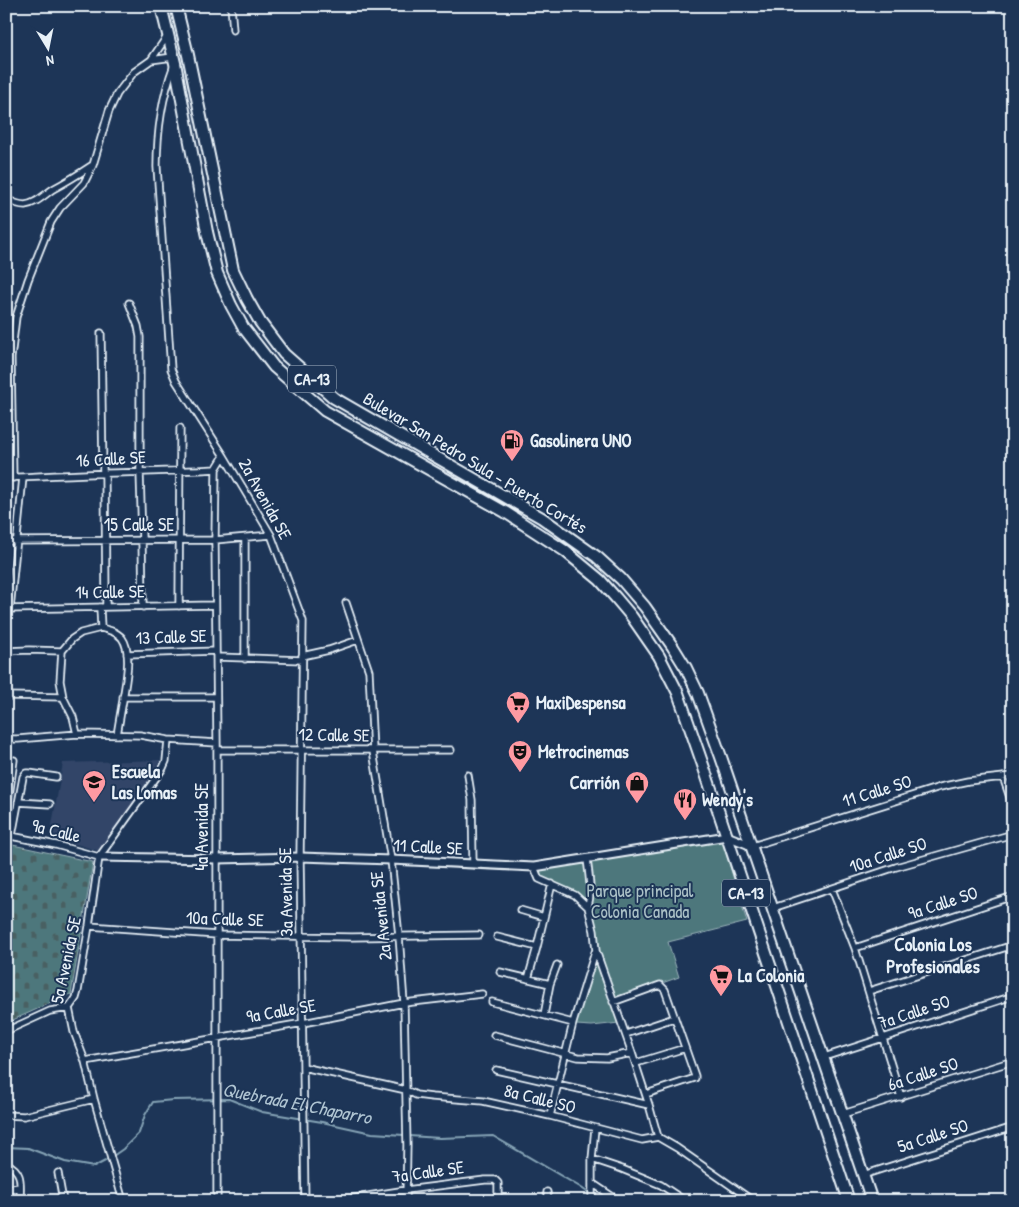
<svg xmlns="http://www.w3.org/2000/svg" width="1019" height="1207" viewBox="0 0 1019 1207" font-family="'Patrick Hand',sans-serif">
<defs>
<pattern id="cemetery-stones" width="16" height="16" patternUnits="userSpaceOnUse" patternTransform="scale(1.25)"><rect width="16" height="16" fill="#4e777b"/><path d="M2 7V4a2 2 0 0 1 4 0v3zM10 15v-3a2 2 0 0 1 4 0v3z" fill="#4a6062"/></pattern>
</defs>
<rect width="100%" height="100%" fill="#1d3557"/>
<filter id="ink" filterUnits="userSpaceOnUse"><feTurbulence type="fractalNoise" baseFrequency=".02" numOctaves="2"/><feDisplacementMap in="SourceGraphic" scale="10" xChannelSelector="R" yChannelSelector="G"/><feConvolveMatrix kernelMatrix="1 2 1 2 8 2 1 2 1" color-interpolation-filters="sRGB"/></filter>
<g filter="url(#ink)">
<!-- built -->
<path fill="#314568" d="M161 760 156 770 99 851 50 836 63 763Z"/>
<!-- cemetery -->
<path fill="url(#cemetery-stones)" stroke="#9bb4ba" d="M8 844 93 862 71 994 6 1023V855Z"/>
<!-- park -->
<path fill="#4e777b" stroke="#9bb4ba" d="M721 837 747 922 668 942 679 977 614 1000 597 950 590 907 576 893 539 879 534 867Z
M595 956 619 1023 592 1026 576 1025Z"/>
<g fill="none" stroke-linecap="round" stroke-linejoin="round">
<!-- stream -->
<path stroke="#86a4b6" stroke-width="2" d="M409 1136 440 1138 493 1136 580 1187 590 1194
M6 1147 28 1148 65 1162 94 1167 109 1159
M113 1156 123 1149 139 1133 145 1115 153 1102 173 1100 229 1099 262 1112 322 1122 372 1133 404 1135"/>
<!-- minor casing -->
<g stroke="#e8f1f8" stroke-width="9">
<path id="minor" d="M231 6 233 30
M151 60 173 57
M174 65C162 97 157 133 157 167L171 369 176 381 224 456 271 535 303 621 300 857 305 1201
M6 199C12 202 18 205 25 205 36 204 44 195 53 189 66 182 79 174 91 166
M129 303 138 326 140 337V472L142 540 143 607
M101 333 103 474
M105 474 106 607
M6 478C76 473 146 473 216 469
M13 478 11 358 16 317 28 280 51 222 60 208 84 183 93 165 109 111 117 94 134 72 151 60 168 35
M6 541 215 540 271 535
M346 603 369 671 373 751 391 860 399 936 404 1003 407 1145 406 1201
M179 606 180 428
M100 607 101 628C109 630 117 632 122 638 133 653 125 684 123 700 121 711 119 723 117 735
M6 609 215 605
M10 609 23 477
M6 651 29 650 62 651
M127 654 216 651
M302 656 329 650 358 640
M217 657 302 660
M245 659V538
M6 696 63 697
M123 697H216
M77 734 73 717 63 697 60 681 62 651 72 639 81 633 101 628
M6 739H18L77 734 140 735 168 740 217 743
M217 750H451
M468 775 472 800 473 864
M1003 777 1013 806
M18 802 50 804
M6 818 14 760
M6 835 56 845 99 857
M12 836 23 777 26 773H29L56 777
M752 846 940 787 968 781 1013 776
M587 859C589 875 592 891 588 907
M534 867 539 879 575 895 588 907 594 931 596 951 632 1053 649 1105 658 1137
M832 889 855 948 901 1097
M773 908 896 867 1013 834
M520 910 544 917
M89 926 217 935 352 937 479 935
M497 937 537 947 552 884
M855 948 1013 896
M500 972 550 984
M528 979 537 947
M869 991 1013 945
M492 1002 573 1023
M613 1002 660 985 665 990 695 1076V1078L646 1094
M544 1015 550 984 557 965
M6 1031 50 1011 69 1008
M626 1034 674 1018
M494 1035 578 1057 607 1058 632 1053
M824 1057 1013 996
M85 1061 303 1023 404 1003 482 994
M636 1063 685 1048
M303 1067 406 1090 416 1095 432 1097 483 1101 550 1116 642 1140 658 1137 677 1148 753 1201
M496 1070 649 1105
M843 1114 1013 1061
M6 1115 24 1116 94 1099
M550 1116 573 1023 595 952
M592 1159 622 1169 661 1185 685 1201
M6 1163C24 1172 20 1183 20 1201
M58 1173 63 1201
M863 1175 1013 1127
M592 1183 619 1201
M6 1189 20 1187
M547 1192 548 1201
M123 1201 94 1099 85 1061 74 1032 69 1008 76 998 78 991 89 926 99 857 163 768 166 761 168 740
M217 1201V743L215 540 216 469 224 456
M336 1201 406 1190 485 1180H495L498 1183V1201
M592 1201V1159L595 1128"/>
</g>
<!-- tertiary casing -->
<g stroke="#e8f1f8" stroke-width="11">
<path id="tertiary" d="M99 857 217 859 300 857 391 860 534 867 727 836 752 846"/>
</g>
<!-- trunk casing -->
<g stroke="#e8f1f8" stroke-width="14">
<path id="trunk" d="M161 6 175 63 207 232 217 273 231 305 243 327 274 367 325 411 505 512 565 551 600 580 616 598 632 617 659 656 678 693 704 768 849 1201
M176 6 188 55 233 270 247 299 260 322 284 354 334 398 542 518 597 557 621 579 645 607 673 647 686 668 698 693 721 757 872 1201"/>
</g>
<!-- minor -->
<use href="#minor" stroke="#1d3557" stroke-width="5.5"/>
<!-- tertiary -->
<use href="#tertiary" stroke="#1d3557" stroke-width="7"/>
<!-- trunk -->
<use href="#trunk" stroke="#1d3557" stroke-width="10"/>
</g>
</g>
<!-- icons -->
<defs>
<g id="fuel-pin" transform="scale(1.25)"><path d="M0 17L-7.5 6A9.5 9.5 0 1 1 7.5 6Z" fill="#ff9aa2" stroke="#1d3557"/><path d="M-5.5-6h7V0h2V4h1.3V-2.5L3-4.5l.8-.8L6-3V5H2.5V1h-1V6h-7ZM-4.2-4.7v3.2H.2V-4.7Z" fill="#111"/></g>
<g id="supermarket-pin" transform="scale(1.25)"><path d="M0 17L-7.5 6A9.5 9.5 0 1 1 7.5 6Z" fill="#ff9aa2" stroke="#1d3557"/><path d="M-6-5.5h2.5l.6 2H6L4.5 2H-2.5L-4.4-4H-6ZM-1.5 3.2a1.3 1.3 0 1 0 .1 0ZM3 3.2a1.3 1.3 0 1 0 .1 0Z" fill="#111"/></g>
<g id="theatre-pin" transform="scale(1.25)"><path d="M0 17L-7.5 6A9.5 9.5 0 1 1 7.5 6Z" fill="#ff9aa2" stroke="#1d3557"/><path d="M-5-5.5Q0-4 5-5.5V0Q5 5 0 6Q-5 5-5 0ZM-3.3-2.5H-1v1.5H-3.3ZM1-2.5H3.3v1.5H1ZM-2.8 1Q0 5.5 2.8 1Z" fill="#111"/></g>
<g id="school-pin" transform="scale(1.25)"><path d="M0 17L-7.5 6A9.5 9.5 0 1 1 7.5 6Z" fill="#ff9aa2" stroke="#1d3557"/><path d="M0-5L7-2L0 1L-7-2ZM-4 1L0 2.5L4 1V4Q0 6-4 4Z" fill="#111"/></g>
<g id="shop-pin" transform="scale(1.25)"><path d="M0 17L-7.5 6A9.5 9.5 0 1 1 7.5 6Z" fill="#ff9aa2" stroke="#1d3557"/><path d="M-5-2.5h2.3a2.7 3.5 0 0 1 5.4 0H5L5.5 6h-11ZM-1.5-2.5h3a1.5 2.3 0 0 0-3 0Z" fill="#111"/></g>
<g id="restaurant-pin" transform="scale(1.25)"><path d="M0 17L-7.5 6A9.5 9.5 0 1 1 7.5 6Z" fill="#ff9aa2" stroke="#1d3557"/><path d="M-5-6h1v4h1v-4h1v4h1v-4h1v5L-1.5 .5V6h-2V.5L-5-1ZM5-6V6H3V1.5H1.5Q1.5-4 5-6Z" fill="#111"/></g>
</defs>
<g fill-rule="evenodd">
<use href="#fuel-pin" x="512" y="441"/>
<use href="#supermarket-pin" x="518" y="703"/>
<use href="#theatre-pin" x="520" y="752"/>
<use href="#school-pin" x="94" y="782"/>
<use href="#shop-pin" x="637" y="783"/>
<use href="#restaurant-pin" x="685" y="800"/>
<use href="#supermarket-pin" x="721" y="976"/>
</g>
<g text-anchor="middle" stroke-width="4" stroke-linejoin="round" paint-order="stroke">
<!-- shield labels -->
<g fill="#1d3557" stroke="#abb9c8" stroke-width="1">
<rect x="288" y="365.5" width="48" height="27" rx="4"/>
<rect x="722" y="879.5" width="48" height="27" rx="4"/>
</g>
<g font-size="16" font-weight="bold" fill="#e8f1f8">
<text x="312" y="385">CA-13</text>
<text x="746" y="899">CA-13</text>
</g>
<!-- poi labels -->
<g font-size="18" font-weight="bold" fill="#e8f1f8" stroke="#1d3557" text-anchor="start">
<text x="530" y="447">Gasolinera UNO</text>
<text x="536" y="709">MaxiDespensa</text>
<text x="538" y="758">Metrocinemas</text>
<text x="112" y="778">Escuela<tspan x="112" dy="21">Las Lomas</tspan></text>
<text x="620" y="789" text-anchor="end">Carrión</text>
<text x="702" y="806">Wendy's</text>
<text x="738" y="982">La Colonia</text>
</g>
<!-- street labels -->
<g font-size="18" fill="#e8f1f8" stroke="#1d3557">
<text transform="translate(111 459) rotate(-3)" y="6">16 Calle SE</text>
<text transform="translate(475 463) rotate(31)" y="6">Bulevar San Pedro Sula - Puerto Cortés</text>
<text transform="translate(265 499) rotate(61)" y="6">2a Avenida SE</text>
<text x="139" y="531">15 Calle SE</text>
<text transform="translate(110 592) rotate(-1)" y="6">14 Calle SE</text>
<text transform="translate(171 637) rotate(-2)" y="6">13 Calle SE</text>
<text transform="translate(334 735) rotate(1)" y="6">12 Calle SE</text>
<text transform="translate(877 791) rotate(-17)" y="6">11 Calle SO</text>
<text transform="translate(202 827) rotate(-90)" y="6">4a Avenida SE</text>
<text transform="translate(56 831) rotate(14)" y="6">9a Calle</text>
<text transform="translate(428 847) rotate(3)" y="6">11 Calle SE</text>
<text transform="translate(888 855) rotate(-18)" y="6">10a Calle SO</text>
<text transform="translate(286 892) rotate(-91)" y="6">3a Avenida SE</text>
<text transform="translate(943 903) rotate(-18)" y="6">9a Calle SO</text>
<text transform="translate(381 916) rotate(-96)" y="6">2a Avenida SE</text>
<text transform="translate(225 919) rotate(2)" y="6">10a Calle SE</text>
<text transform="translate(66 960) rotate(-78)" y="6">5a Avenida SE</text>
<text transform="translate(281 1011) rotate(-10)" y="6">9a Calle SE</text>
<text transform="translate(914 1012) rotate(-18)" y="6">7a Calle SO</text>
<text transform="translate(923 1074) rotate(-18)" y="6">6a Calle SO</text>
<text transform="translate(540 1099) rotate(14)" y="6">8a Calle SO</text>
<text transform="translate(933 1136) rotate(-18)" y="6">5a Calle SO</text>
<text transform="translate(428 1172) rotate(-8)" y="6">7a Calle SE</text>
</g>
<!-- park labels -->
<g font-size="18" fill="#aac0c6" stroke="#1d3557">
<text x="640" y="897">Parque principal<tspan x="640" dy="21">Colonia Canada</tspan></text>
</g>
<!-- neighbourhood labels -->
<g font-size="19" font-weight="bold" fill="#e8f1f8" stroke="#1d3557">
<text x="933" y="951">Colonia Los<tspan x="933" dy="22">Profesionales</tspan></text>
</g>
<!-- water labels -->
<g font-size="19" font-style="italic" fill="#afc4d2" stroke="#1d3557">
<text transform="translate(297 1103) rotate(11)" y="7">Quebrada El Chaparro</text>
</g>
</g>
<!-- margin -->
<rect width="1019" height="1207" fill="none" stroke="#1d3557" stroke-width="25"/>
<rect x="12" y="12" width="994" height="1182" fill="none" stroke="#e8f1f8" stroke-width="2" filter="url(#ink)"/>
<!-- north arrow -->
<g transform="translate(48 48) rotate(170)" stroke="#1d3557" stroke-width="4" paint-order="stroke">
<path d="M0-4L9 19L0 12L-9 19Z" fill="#e8f1f8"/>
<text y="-8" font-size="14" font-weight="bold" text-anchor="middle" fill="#e8f1f8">N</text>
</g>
</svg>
